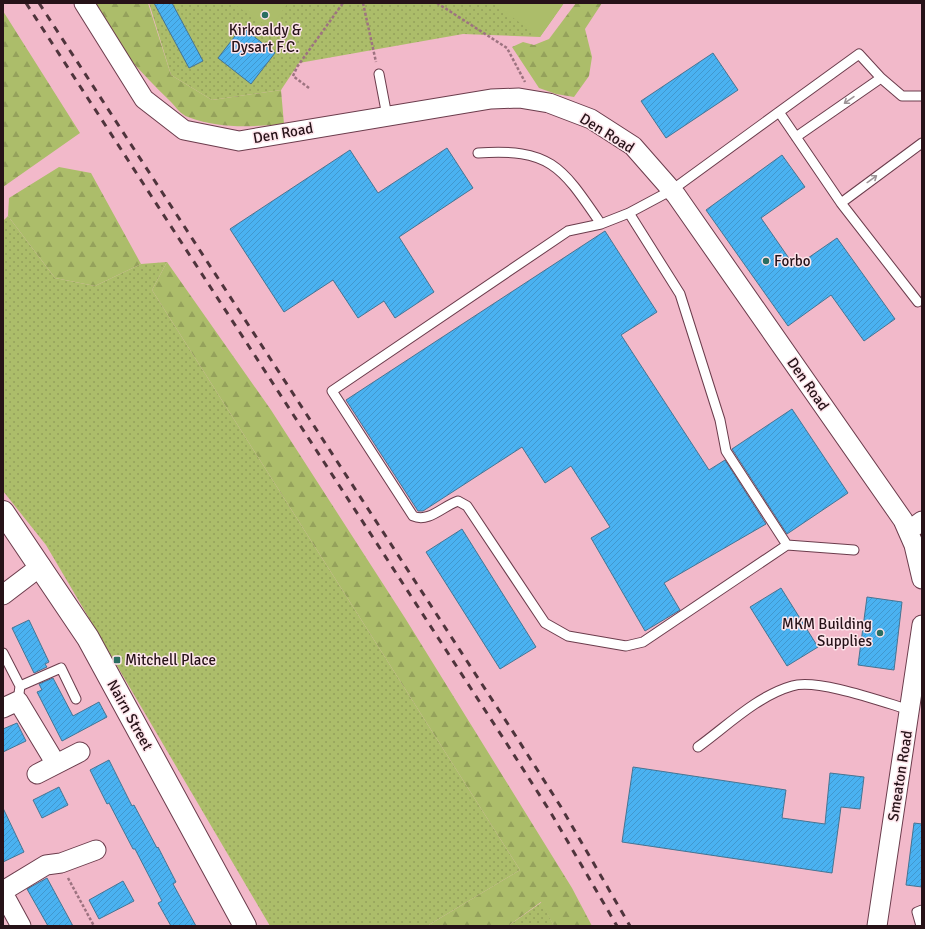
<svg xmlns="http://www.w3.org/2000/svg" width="925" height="929" viewBox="0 0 925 929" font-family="Signika,sans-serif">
<defs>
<pattern id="green-dots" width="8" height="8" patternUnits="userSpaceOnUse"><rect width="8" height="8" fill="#acbd6a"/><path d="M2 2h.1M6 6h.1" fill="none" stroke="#94a15b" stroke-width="1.8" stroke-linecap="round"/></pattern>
<pattern id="forest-firs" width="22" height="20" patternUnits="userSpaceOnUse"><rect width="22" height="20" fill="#acbd6a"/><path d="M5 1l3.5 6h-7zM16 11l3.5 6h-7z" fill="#94a15b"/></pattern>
<pattern id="building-hatch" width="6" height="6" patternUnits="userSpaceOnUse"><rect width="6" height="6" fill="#4ab2f1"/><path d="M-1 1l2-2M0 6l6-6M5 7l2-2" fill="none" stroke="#4198ce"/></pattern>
</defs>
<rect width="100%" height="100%" fill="#f2b9ca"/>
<!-- green -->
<path fill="url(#green-dots)" d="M149 3H564L540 37 463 34 299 63 281 90 212 100 171 75Z
M8 216 55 278 95 286 141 264 167 262 152 290 520 870 427 926H270L46 545 3 491V221Z
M542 902 554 926H508Z"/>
<!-- forest -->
<path fill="url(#forest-firs)" d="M88 3H148L171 75 212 100 281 90 284 124C251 127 220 129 188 117 181 115 175 106 170 101 140 72 110 39 88 3Z
M576 3H602L585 29 592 57 589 76 574 97 556 94 539 88 512 47 523 42 534 45 549 39Z
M3 11 80 133 3 187Z
M59 167 91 173 141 264 95 286 55 278 8 216 9 198Z
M167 262 271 410 405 618 572 888 592 926H554L541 902 508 926H427L520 870 152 290Z"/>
<!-- pitch -->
<path fill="#acbd6a" d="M232 3H288L270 28Z
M492 3H564L540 37Z"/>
<!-- building -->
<path fill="url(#building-hatch)" stroke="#467492" d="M154 3H172L203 61 189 68Z
M242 27 275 53 251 84 218 58Z
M713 53 738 90 666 138 641 101Z
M447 148 473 188 399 237 434 292 395 318 384 301 358 318 333 280 284 312 230 229 350 150 378 193Z
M782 155 805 187 761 218 795 267 837 238 895 319 864 341 831 295 788 326 706 210Z
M605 231 657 312 621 335 709 470 725 460 766 524 664 583 680 610 645 631 591 538 610 527 571 466 545 483 522 447 423 511H418L346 400Z
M792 409 848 493 787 534 732 449Z
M462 529 536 647 500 669 426 552Z
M781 588 818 647 787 666 750 607Z
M867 597 902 602 894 670 858 665Z
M29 620 49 662 45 664 47 667 34 673 12 628Z
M53 678 73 716 99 702 107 717 62 741 37 692 42 690 39 684Z
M17 723 26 741 3 752V729Z
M109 760 132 806 134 805 157 848 158 847 176 882 173 884 196 926H171L158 903 162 901 135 849H133L109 803 107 804 90 770Z
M633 767 786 790 782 818 825 824 830 773 864 777 860 809 841 807 832 873 622 842Z
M59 787 68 805 42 818 33 800Z
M3 808 24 852 3 862Z
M914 823 922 824V887L906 885Z
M47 878 73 926H48L27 889Z
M123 881 134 901 99 919 89 900Z"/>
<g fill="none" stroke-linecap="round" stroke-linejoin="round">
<!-- service casing -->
<g stroke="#6b3c4c" stroke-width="11">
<path id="service" d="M379 74 387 116
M779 112 859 54 881 78 902 96H922
M796 137 881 78
M478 153C551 148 562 167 601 224L568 231 332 391 413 516C429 523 443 506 458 501L467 506 545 623 568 636 626 646 643 642 787 545 854 550
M841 203 922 143
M629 213 680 294 720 420 726 451 787 545
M601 224 629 213 672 190 779 112 841 203 918 302
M3 653 20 686
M18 701 20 686 61 668 76 699
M698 747C727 726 757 696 792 686 817 678 883 702 910 710
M921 926 917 912 922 910"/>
</g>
<!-- minor casing -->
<g stroke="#6b3c4c" stroke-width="21">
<path id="minor" d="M84 3 144 99 184 130 239 141 491 99 519 98 549 103 591 119 633 146 676 195 903 520 914 545 922 579
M908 531 922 521
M3 595 41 566
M3 708 18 701 56 764
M37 774 80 752
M3 891 46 865 61 863 96 850
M3 893 21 926
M877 926 922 625"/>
</g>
<!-- secondary casing -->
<g stroke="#6b3c4c" stroke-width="24">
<path id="secondary" d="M3 512 88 638 245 926"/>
</g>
<!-- path -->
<path stroke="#9d7380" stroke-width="2.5" stroke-dasharray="3 2" stroke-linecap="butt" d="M363 3 376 62
M437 3 507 48 525 82
M309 88 293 76 297 67 343 3
M68 878 94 926"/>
<!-- service -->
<use href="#service" stroke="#fff" stroke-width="9"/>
<!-- minor -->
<use href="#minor" stroke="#fff" stroke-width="19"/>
<!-- secondary -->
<use href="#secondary" stroke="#fff" stroke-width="22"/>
<!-- rail -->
<path stroke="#4f343c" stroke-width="3" stroke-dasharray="7 7" stroke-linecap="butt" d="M26 3 507 744 551 813 617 926
M39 3 517 738 561 807 630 926"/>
</g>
<!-- one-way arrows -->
<defs><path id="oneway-shaft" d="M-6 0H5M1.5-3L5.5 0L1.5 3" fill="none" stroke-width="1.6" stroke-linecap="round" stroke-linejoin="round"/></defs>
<g stroke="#9d9497">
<use href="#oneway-shaft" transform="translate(849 100) rotate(145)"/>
<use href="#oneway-shaft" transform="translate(872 179) rotate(-36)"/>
</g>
<!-- markers -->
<g fill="#2a6e61" stroke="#fde5eb" stroke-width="1.5">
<circle cx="265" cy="15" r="4"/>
<circle cx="766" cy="261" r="4"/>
<circle cx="880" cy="633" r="4"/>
<rect x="113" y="656" width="8" height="8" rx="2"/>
</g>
<g text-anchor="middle" stroke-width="3" stroke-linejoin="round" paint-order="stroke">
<!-- poi labels -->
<g font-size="15" fill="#261218" stroke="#fde5eb" text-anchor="start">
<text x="265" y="35" text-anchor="middle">Kirkcaldy &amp;<tspan x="265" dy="17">Dysart F.C.</tspan></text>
<text x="774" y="266">Forbo</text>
<text x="872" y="629" text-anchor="end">MKM Building<tspan x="872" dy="17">Supplies</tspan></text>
<text x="125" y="665">Mitchell Place</text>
</g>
<!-- street labels -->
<g font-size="15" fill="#261218" stroke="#fde5eb">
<text transform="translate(283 133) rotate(-10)" y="5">Den Road</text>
<text transform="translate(607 133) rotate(32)" y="5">Den Road</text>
<text transform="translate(808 384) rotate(55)" y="5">Den Road</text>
<text transform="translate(130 715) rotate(61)" y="5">Nairn Street</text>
<text transform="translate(900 776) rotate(-81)" y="5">Smeaton Road</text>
</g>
</g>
<!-- border -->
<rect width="925" height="929" fill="none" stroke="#261218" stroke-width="8"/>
</svg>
